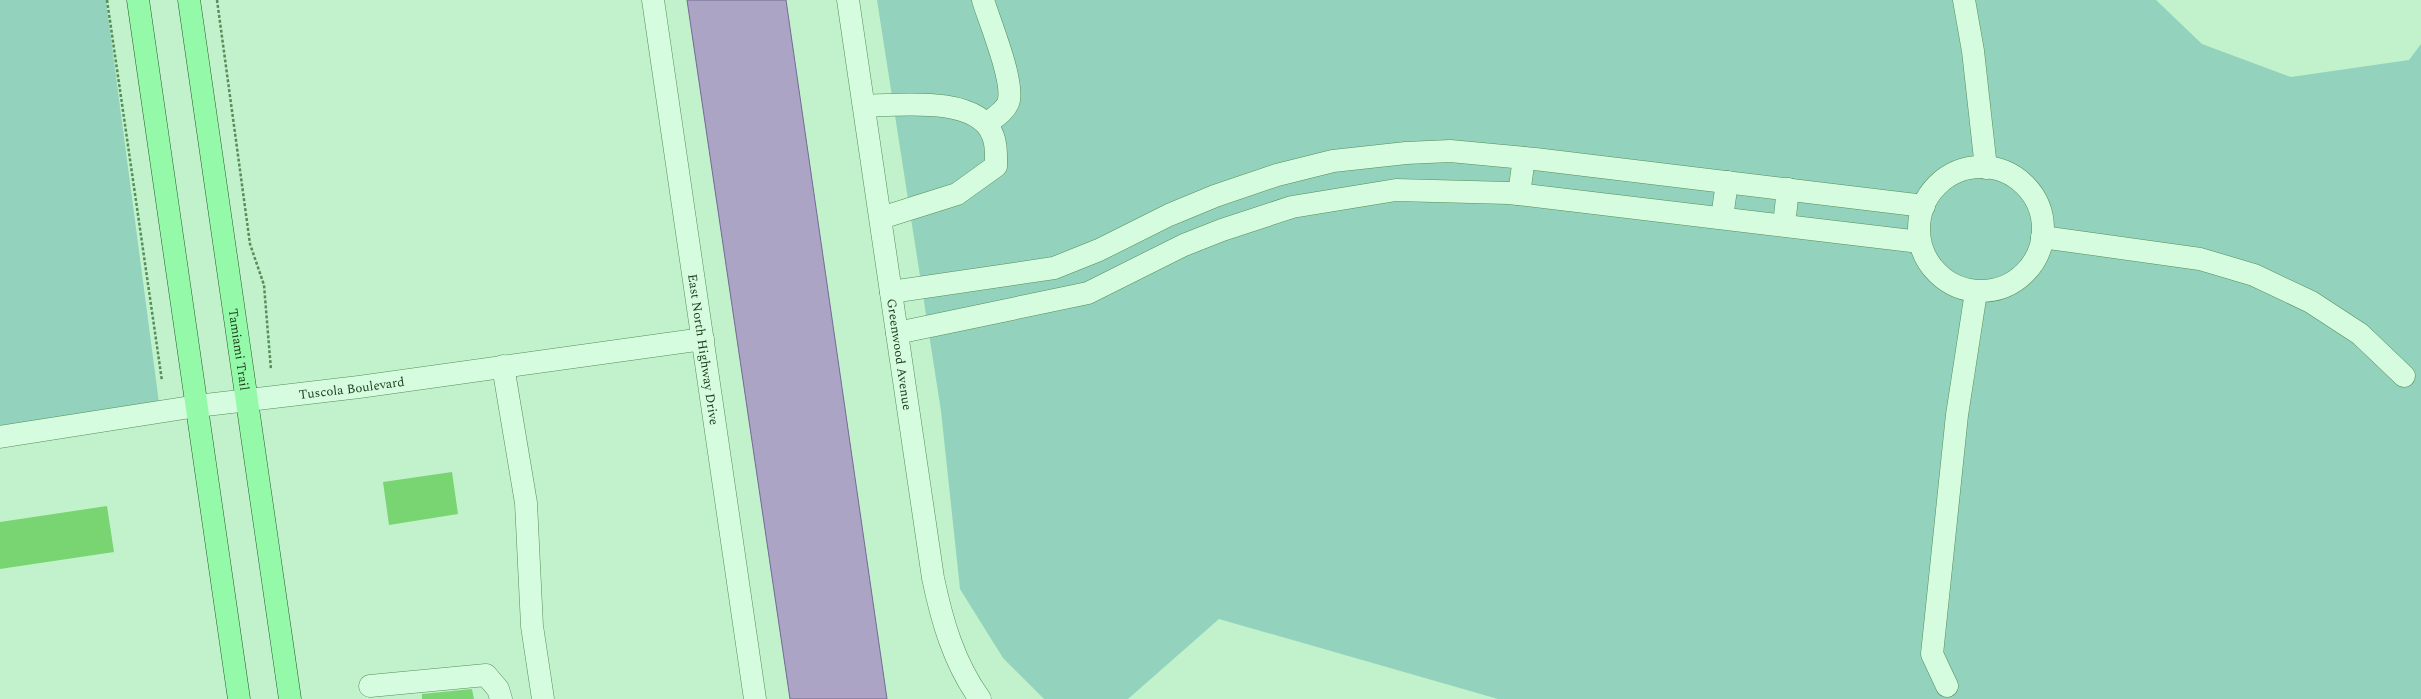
<svg xmlns="http://www.w3.org/2000/svg" width="2421" height="699" viewBox="0 0 2421 699" font-family="Spectral,serif">
<rect width="100%" height="100%" fill="#c1f2cc"/>
<!-- green -->
<path fill="#93d2bc" d="M0 0H106L159 403 0 428Z
M877 0H2156L2202 44 2291 77 2409 60 2421 44V699H1498L1219 619 1128 699H1044L1003 658 960 589 941 411Z"/>
<!-- water -->
<path fill="#aba4c4" stroke="#756994" d="M687 0H786L887 699H790Z"/>
<!-- building -->
<path fill="#78d572" d="M452 472 458 514 389 525 383 482Z
M107 506 114 552 0 569V522Z
M472 689 474 699H422V694Z"/>
<g fill="none" stroke-linecap="round" stroke-linejoin="round">
<!-- minor casing -->
<g stroke="#568e59" stroke-width="23">
<g id="minor">
<path id="s1" d="M653 0 755 699"/>
<path id="s2" d="M848 0 933 578C942 621 954 663 980 699"/>
<path d="M983 0C990 23 1013 78 1009 100 1007 110 994 118 986 124"/>
<path d="M1964 0 1973 51 1986 168"/>
<path d="M864 106C898 105 979 95 993 136 997 146 996 156 996 166L957 194 881 218"/>
<circle cx="1981" cy="229" r="62"/>
<path d="M1519 194 1524 158"/>
<path d="M1722 218 1727 182"/>
<path d="M1784 225 1788 189"/>
<path d="M2042 237 2200 259 2254 275 2311 302 2360 334 2404 376"/>
<path d="M891 292 1054 268 1099 250 1169 215 1215 196 1277 175 1333 161 1406 153 1450 151 1535 159 1924 206"/>
<path d="M897 333 1088 293 1184 245 1222 230 1292 207 1396 190 1509 193 1920 242"/>
<path d="M503 366 526 503 532 626 543 699"/>
<path id="s3" d="M0 437 197 406 359 387 703 339"/>
<path d="M370 686 486 675 498 689 501 699"/>
<path d="M1947 686 1932 654 1957 415 1976 292"/>
</g>
</g>
<!-- major casing -->
<g stroke="#2b5b2b" stroke-width="23">
<g id="major">
<path d="M138 0 239 699"/>
<path id="s4" d="M189 0 290 699"/>
</g>
</g>
<!-- path -->
<path stroke="#568e59" stroke-width="2.5" stroke-dasharray="3 2" stroke-linecap="butt" d="M107 0 162 381
M217 0 250 244 264 285 271 370"/>
<!-- minor -->
<use href="#minor" stroke="#d5fcde" stroke-width="22"/>
<!-- major -->
<use href="#major" stroke="#94faaa" stroke-width="22"/>
</g>
<g text-anchor="middle" stroke-width="4" stroke-linejoin="round" paint-order="stroke">
<!-- street labels -->
<g font-size="13" fill="#1c3c1c" stroke="#d1f9db">
<text dy="5" stroke="none"><textPath href="#s4" startOffset="353">Tamiami Trail</textPath></text>
<text dy="5" stroke="none"><textPath href="#s1" startOffset="353">East North Highway Drive</textPath></text>
<text dy="5" stroke="none"><textPath href="#s2" startOffset="358">Greenwood Avenue</textPath></text>
<text dy="5" stroke="none"><textPath href="#s3" startOffset="355">Tuscola Boulevard</textPath></text>
</g>
</g>
</svg>
